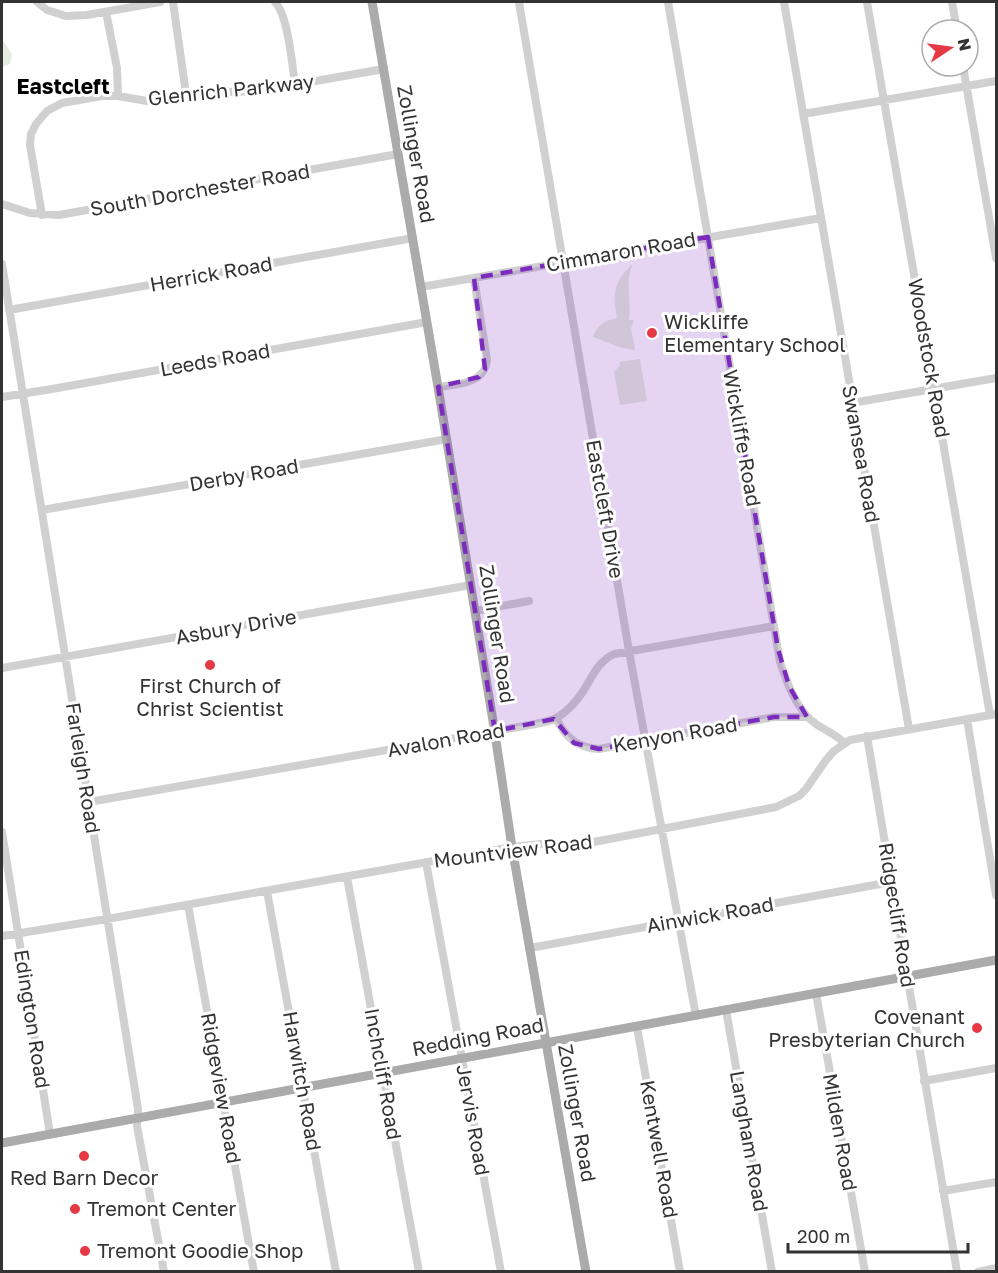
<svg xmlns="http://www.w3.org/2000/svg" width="998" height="1273" viewBox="0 0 998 1273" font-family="'Golos Text',sans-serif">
<rect width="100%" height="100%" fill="#fff"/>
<!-- green -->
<path fill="#e6ecdf" d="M2 39 12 54 10 64 2 67Z
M633 264C624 282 632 301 629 320H634L631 328 635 349 634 350 619 347 593 337C598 325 604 320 617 318 612 294 614 280 633 264Z
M640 359 647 401 620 405 614 372 620 365 619 362Z"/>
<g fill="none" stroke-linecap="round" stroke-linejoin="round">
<!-- minor -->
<path stroke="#d0d0d0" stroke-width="8" d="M37 2 47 10 66 16 87 15 160 2
M173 2 186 94
M275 2C288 15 292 64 295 84
M519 2 629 651 696 1016
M668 2 780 662C787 683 797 711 816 724 826 731 836 734 844 743
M784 2 909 729
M867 2 990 715
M952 2 957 30
M106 12 117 68 118 96
M963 66 996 258
M803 114 996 81
M2 204 30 213 59 215 398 154
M42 215 30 145 31 134 36 124 47 111 62 103 102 96H118L147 101 212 91 237 92 264 90 384 69
M2 264 138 1109 137 1126 164 1272
M421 287 821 218
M9 310 413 238
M438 387C452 385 477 384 484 370 485 369 487 361 487 360L474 278
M2 397 52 389 427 322
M852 403 996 378
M42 510 447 439
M475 611 529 601
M2 668 471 585
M556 718C565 737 577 748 599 749L774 717H807
M967 719 996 895
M867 736 957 1272
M89 802 530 725C539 723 550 722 558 717 569 710 577 701 584 690 593 675 598 662 614 654L774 626
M2 832 50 1134
M426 862 501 1272
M347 877 419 1272
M267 891 336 1272
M188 905 254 1272
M2 936 107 919 512 847 541 844 560 845H578L776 807 799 796 806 789 826 760 834 751 850 740 996 714
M530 948 891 882
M816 993 865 1272
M726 1010 772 1272
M637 1027 680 1272
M924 1081 996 1068
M943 1191 996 1182
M978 1272 996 1268"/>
<!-- major -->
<path stroke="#ababab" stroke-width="9" d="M372 2 438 387 493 721 512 847 586 1272
M2 1143 996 960"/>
</g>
<!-- marked area -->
<path fill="#7b2cbf" fill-opacity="0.2" stroke="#7b2cbf" stroke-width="4.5" stroke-dasharray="12 8" stroke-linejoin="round" d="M708 237 778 649 789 686 807 717H774L599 749 574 743 554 719 495 731 438 387 479 377 485 369 474 278Z"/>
<!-- markers -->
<g fill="#e63946" stroke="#fff" stroke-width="2">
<circle cx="652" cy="333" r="6"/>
<circle cx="210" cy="665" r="6"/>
<circle cx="977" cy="1028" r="6"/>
<circle cx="84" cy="1156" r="6"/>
<circle cx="75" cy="1209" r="6"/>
<circle cx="85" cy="1251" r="6"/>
</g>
<g text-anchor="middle" stroke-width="6" stroke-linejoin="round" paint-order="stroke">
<!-- street labels -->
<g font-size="20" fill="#333" stroke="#fff">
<text transform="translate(231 90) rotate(-6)" y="7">Glenrich Parkway</text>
<text transform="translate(416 154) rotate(80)" y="7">Zollinger Road</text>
<text transform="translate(200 190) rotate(-10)" y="7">South Dorchester Road</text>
<text transform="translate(621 252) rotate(-10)" y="7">Cimmaron Road</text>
<text transform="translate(211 274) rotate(-10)" y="7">Herrick Road</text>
<text transform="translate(929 358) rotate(80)" y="7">Woodstock Road</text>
<text transform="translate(215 360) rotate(-10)" y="7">Leeds Road</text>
<text transform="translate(742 438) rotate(80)" y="7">Wickliffe Road</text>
<text transform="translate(861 454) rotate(80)" y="7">Swansea Road</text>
<text transform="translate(244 475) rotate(-10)" y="7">Derby Road</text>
<text transform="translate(605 509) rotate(80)" y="7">Eastcleft Drive</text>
<text transform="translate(236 627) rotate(-10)" y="7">Asbury Drive</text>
<text transform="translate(497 634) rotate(81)" y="7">Zollinger Road</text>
<text transform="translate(675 735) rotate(-10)" y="7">Kenyon Road</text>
<text transform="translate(446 740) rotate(-10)" y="7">Avalon Road</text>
<text transform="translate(83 768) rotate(81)" y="7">Farleigh Road</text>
<text transform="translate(513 851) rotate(-7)" y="7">Mountview Road</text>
<text transform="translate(710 915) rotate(-10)" y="7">Ainwick Road</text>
<text transform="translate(897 915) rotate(81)" y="7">Ridgecliff Road</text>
<text transform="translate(32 1019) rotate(81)" y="7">Edington Road</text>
<text transform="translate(478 1037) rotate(-11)" y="7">Redding Road</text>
<text transform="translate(383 1074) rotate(80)" y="7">Inchcliff Road</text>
<text transform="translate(302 1081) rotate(80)" y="7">Harwitch Road</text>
<text transform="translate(221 1088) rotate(80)" y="7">Ridgeview Road</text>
<text transform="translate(577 1113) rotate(80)" y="7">Zollinger Road</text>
<text transform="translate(473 1120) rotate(80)" y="7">Jervis Road</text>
<text transform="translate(840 1132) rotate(80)" y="7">Milden Road</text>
<text transform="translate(749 1141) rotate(80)" y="7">Langham Road</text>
<text transform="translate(659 1149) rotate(80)" y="7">Kentwell Road</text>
</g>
<!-- poi labels -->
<g font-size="20" fill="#333" stroke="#fff" text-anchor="start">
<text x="664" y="329">Wickliffe<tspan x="664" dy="23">Elementary School</tspan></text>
<text x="210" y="693" text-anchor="middle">First Church of<tspan x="210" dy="23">Christ Scientist</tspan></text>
<text x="965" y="1024" text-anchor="end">Covenant<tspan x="965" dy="23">Presbyterian Church</tspan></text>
<text x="84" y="1185" text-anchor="middle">Red Barn Decor</text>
<text x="87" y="1216">Tremont Center</text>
<text x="97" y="1258">Tremont Goodie Shop</text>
</g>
<!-- neighbourhood labels -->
<g font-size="21" font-weight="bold" fill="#000" stroke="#fff">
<text x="63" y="94">Eastcleft</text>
</g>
</g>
<!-- border -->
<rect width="998" height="1273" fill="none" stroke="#333333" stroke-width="6"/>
<!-- north arrow -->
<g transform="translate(950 48) rotate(77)"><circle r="28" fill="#ffffff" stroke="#adadad" stroke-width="1.5"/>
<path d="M0-4.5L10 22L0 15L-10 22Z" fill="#e63946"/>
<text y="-9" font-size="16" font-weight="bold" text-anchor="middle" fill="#333333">N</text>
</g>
<!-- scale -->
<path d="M788 1243v9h180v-9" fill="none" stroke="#333333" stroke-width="3"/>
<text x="797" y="1243" font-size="18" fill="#333333" stroke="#ffffff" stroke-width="4.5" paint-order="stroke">200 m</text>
</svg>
